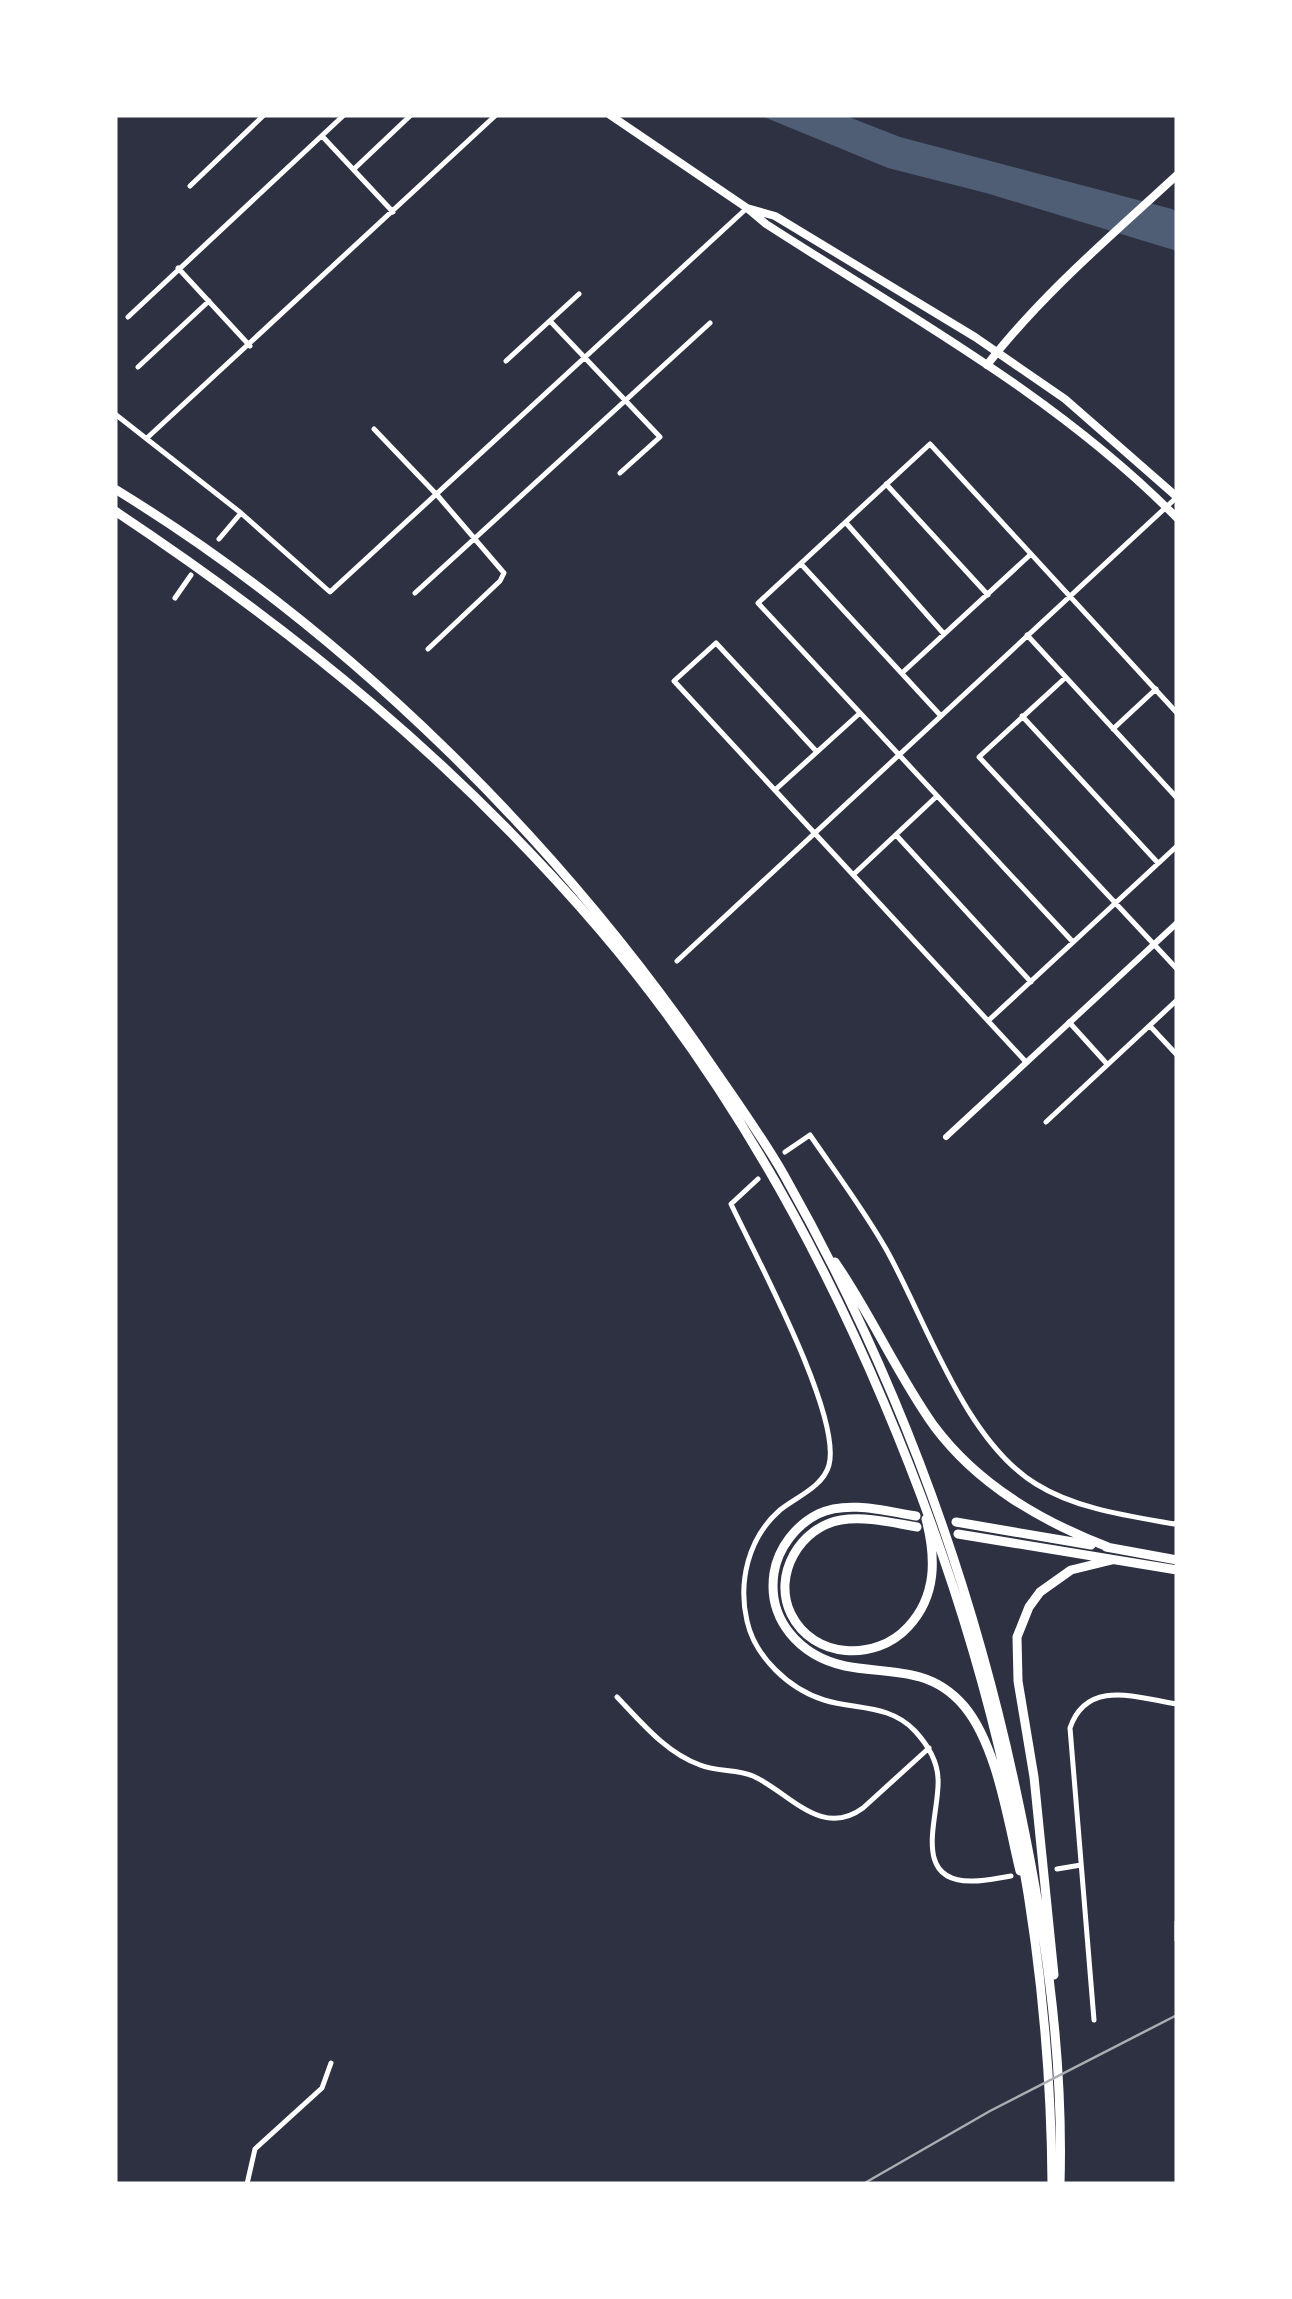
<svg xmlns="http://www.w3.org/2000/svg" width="1292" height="2299" viewBox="0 0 1292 2299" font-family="'Public Sans',sans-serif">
<rect width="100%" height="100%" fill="#2d3142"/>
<!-- water -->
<path fill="#4f5d75" d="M759 115H844L900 137 1172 209 1177 212V251L986 193 888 168Z"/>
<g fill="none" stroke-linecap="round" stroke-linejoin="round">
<!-- minor -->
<path stroke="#fff" stroke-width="5" d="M322 136 393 212
M354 169 411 115
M190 186 264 115
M178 268 250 346
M128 317 344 115
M550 321 660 437 620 473
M506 361 579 294
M138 367 209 301
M115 414 241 513 330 592 747 208
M374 429 438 496 504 573 500 581 428 649
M147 438 496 115
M886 484 988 595
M847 524 944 634
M219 539 241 513
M801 564 941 716
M415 593 710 323
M175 598 191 575
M1027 635 1177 798
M902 673 1031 554
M1065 678 979 757 1177 969
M1022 716 1158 863
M1113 729 1156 689
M817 752 716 643 674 681 1026 1062
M775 790 860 713
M896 835 1031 982
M854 874 937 796
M1073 942 758 603 930 444 1177 713
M677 961 1177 497
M988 1021 1177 846
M1069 1022 1107 1064
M1150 1026 1177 1055
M1046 1122 1177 1000
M785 1152 810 1135C836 1173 864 1210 886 1249 926 1320 964 1440 1036 1484 1076 1509 1129 1516 1174 1524L1177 1522
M758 1179 731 1204C755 1255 842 1415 829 1465 823 1487 796 1497 780 1510 748 1538 738 1582 747 1621 755 1657 789 1689 824 1700 856 1710 890 1704 915 1731 927 1744 937 1760 938 1778 941 1812 908 1883 973 1881 985 1881 998 1878 1011 1876
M617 1697C641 1722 666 1753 700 1765 717 1772 737 1769 753 1776 789 1792 821 1839 863 1808L929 1748
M1057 1869 1081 1865
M1177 1922V1940
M1094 2020 1070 1728C1087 1678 1138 1698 1177 1704
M247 2184 255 2149 322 2088 331 2063"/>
<!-- tertiary -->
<path stroke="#fff" stroke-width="6" d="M946 1137 1177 923"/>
<!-- primary -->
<path stroke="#fff" stroke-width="8" d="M987 365C1042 294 1112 235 1177 175"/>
<!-- trunk -->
<path stroke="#fff" stroke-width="8" d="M610 115 747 208 766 224C907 315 1058 397 1177 518
M747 208 775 216 975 337 1065 399 1177 497"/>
<!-- motorway -->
<path stroke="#fff" stroke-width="9" d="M115 489C350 633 563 845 717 1073 740 1106 764 1140 784 1175 891 1364 968 1569 1014 1781 1043 1914 1064 2047 1060 2184
M115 511C298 633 457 763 600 930 721 1072 812 1232 884 1403 991 1656 1050 1908 1052 2184
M835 1262C871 1314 897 1374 934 1426 978 1485 1041 1521 1108 1547
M916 1516C885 1511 847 1500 818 1514 796 1525 778 1548 774 1573 767 1620 800 1656 845 1666 869 1671 896 1670 920 1677 937 1682 953 1693 964 1706 997 1745 1008 1822 1020 1871
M956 1522 1091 1545
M917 1527C893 1523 866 1516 841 1520 800 1527 772 1575 791 1614 813 1659 876 1662 908 1627 937 1596 936 1558 926 1519
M958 1534 1177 1570
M1106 1547 1177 1560
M1054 1975 1034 1777 1018 1681 1017 1637 1029 1607 1040 1592 1071 1570 1112 1560"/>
<!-- rail -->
<path stroke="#abadb3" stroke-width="2.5" d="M863 2184 990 2111 1177 2015"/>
</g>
<!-- border -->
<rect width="1292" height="2299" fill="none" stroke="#ffffff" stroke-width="235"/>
</svg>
